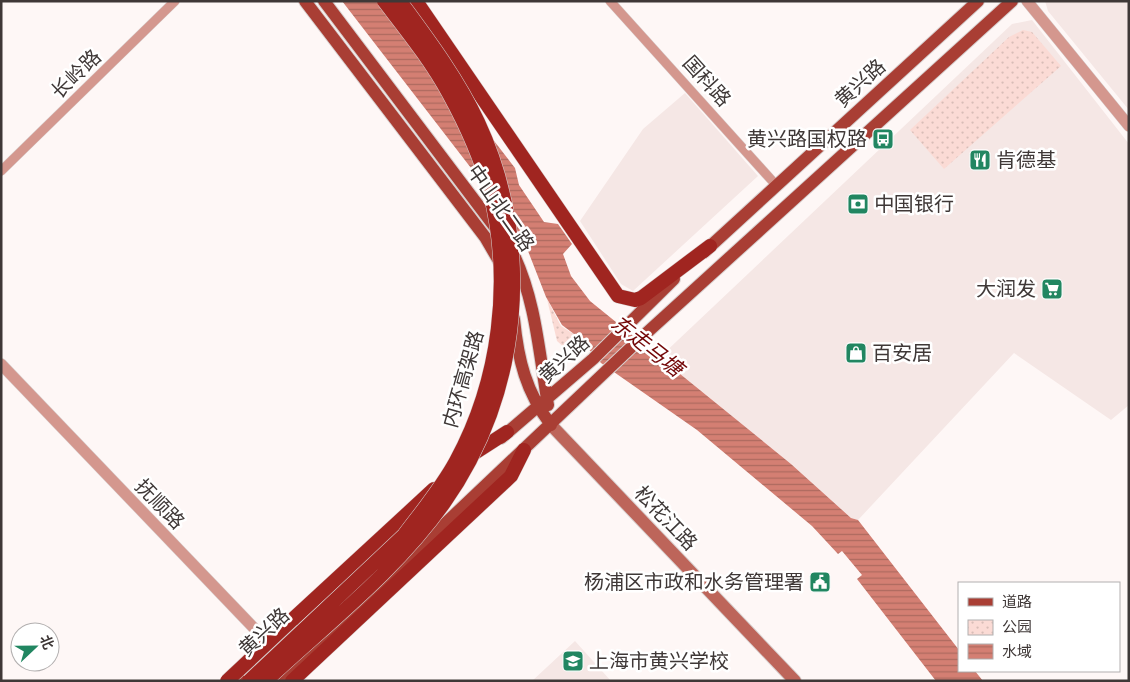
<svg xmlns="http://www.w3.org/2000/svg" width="1130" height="682" viewBox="0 0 1130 682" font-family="'Alegreya Sans','Noto Sans SC',sans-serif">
<defs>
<pattern id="park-dots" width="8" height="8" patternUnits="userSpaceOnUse" patternTransform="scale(1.25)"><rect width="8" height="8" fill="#fbdbd5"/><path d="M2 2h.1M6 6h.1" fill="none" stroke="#d8bdb7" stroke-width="1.8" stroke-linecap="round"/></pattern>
<pattern id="water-rules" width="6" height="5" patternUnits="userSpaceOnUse" patternTransform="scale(1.25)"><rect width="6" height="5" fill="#d47f73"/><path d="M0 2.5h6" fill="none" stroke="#ad695f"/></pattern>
</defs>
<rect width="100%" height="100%" fill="#fef7f6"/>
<!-- built -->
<path fill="#f5e7e5" d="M1045 1H1129V110L1048 11Z
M1032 20 1129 144V405L1111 420 1014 353 858 520 851 518 791 464 659 358 1012 24Z
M685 93 758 176 633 291 621 284 580 221 643 129Z
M575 641 611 681H532Z"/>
<!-- park -->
<path fill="url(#park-dots)" d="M1023 30 1032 32 1061 66 944 169 910 130 1009 37Z
M547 299 561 326 578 337 566 349 557 341Z"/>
<!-- water -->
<path fill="url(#water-rules)" d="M342 1H386L515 168 519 185 544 222 558 224 572 244 563 254 571 276 590 301 791 464 851 518 858 520 959 650V671H975L983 681H936L857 579 862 575 842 551 838 554 812 526 697 430 601 363 578 337 562 325 546 297 528 251 512 221Z"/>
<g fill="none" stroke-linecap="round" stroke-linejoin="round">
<!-- minor casing -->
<g stroke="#d8d1d0" stroke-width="10">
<path id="minor" d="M610 1 776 185
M1 171 175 1"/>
</g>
<!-- tertiary casing -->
<g stroke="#d8d1d0" stroke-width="12">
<path id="tertiary" d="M1027 1 1129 126
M1 364 273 648"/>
</g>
<!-- secondary casing -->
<g stroke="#d8d1d0" stroke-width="14">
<path id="secondary" d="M551 425 795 681"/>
</g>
<!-- primary casing -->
<g stroke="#d8d1d0" stroke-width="14">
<path id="primary" d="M305 1 485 237 499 261
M324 1 497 230
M704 252 978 1
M513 253C536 301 539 353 548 405
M514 319C518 360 526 392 551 425
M501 438 593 359 674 279
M239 681 270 652
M279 681 641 338 1012 1"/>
</g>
<!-- trunk casing -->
<g stroke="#d8d1d0" stroke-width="15">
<path id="trunk" d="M416 1 618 296 635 300 641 298 710 246
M470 456 507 432
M292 620 434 489
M292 681 511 476 524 450"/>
</g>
<!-- minor -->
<use href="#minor" stroke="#d4978e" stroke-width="9"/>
<!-- tertiary -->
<use href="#tertiary" stroke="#d4978e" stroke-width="11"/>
<!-- secondary -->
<use href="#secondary" stroke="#bd655a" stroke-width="12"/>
<!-- primary -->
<use href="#primary" stroke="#a93e34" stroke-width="12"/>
<!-- trunk -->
<use href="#trunk" stroke="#a02520" stroke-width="14"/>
<!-- trunk-bridge casing -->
<g stroke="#d8d1d0" stroke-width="15" stroke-linecap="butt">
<path id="trunk-bridge" d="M227 681 292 620
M249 681 404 535C422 511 442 487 456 461 500 380 512 281 490 192 481 158 466 125 449 94 432 62 407 31 384 1
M266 681C327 624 396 571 444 503 522 393 535 244 478 122 458 79 428 39 400 1"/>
</g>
<!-- trunk-bridge -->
<use href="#trunk-bridge" stroke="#a02520" stroke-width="14"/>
</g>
<!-- icons -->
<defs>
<g id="bus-square" transform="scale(1.125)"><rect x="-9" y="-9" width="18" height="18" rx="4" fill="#218661" stroke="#fff"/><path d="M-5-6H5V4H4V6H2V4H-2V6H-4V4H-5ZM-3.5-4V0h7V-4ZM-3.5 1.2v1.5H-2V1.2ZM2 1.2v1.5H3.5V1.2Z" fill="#fff"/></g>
<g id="restaurant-square" transform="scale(1.125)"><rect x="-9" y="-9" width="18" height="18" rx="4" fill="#218661" stroke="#fff"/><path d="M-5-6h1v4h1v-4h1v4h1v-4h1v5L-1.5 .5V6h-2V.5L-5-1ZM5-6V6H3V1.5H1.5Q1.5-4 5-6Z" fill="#fff"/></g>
<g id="bank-square" transform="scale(1.125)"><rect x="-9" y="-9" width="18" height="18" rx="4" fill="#218661" stroke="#fff"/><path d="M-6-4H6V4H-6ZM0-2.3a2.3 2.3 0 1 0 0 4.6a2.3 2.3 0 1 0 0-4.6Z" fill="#fff"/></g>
<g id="supermarket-square" transform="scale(1.125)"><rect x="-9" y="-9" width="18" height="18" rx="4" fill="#218661" stroke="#fff"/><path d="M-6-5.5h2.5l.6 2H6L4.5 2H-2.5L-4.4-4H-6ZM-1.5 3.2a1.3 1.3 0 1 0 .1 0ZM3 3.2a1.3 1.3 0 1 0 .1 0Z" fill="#fff"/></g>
<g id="shop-square" transform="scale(1.125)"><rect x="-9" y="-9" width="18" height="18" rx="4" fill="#218661" stroke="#fff"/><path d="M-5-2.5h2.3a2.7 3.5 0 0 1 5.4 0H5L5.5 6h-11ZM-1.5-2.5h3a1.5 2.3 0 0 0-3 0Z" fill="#fff"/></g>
<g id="civic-square" transform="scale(1.125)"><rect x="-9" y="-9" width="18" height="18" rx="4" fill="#218661" stroke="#fff"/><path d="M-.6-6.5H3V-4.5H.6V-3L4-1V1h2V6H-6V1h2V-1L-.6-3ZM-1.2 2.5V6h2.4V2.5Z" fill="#fff"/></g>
<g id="school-square" transform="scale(1.125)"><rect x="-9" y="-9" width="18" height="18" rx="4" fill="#218661" stroke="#fff"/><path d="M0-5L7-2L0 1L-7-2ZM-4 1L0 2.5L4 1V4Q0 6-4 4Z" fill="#fff"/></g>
</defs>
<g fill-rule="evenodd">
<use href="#bus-square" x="883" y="139"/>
<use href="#restaurant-square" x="980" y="160"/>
<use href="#bank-square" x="858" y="204"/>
<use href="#supermarket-square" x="1052" y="289"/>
<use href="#shop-square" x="856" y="353"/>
<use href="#civic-square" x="820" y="582"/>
<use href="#school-square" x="573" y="661"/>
</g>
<g text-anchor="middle" stroke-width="5" stroke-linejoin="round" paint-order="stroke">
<!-- street labels -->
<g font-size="20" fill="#3f3837" stroke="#fff">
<text transform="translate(76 74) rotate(-44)" y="7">长岭路</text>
<text transform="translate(707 81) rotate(48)" y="7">国科路</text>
<text transform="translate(860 83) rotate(-42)" y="7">黄兴路</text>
<text transform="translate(501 208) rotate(55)" y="7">中山北二路</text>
<text transform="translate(564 359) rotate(-42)" y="7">黄兴路</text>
<text transform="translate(463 379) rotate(-74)" y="7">内环高架路</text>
<text transform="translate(160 504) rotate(46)" y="7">抚顺路</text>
<text transform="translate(666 518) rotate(46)" y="7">松花江路</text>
<text transform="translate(264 632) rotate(-43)" y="7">黄兴路</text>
</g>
<!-- poi labels -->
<g font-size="20" fill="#3f3837" stroke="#fff" text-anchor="start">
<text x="867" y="146" text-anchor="end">黄兴路国权路</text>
<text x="996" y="167">肯德基</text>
<text x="874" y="211">中国银行</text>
<text x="1036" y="296" text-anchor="end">大润发</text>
<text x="872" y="360">百安居</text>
<text x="804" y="589" text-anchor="end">杨浦区市政和水务管理署</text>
<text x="589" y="668">上海市黄兴学校</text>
</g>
<!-- water labels -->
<g font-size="21" font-style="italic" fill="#720506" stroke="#fff">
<text transform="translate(647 346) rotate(38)" y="7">东走马塘</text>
</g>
</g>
<!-- border -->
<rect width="1130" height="682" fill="none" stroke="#3f3837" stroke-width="5"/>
<!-- legend -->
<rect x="958" y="582" width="162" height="90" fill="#ffffff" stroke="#b2afaf"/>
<rect x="968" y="598" width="25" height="8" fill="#a93e34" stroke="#b2afaf"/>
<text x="1002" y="607" font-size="15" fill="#3f3837">道路</text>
<rect x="968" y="620" width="25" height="15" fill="url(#park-dots)" stroke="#b2afaf"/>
<text x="1002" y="632" font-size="15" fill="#3f3837">公园</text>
<rect x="968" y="644" width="25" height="15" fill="url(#water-rules)" stroke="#b2afaf"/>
<text x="1002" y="657" font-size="15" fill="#3f3837">水域</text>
<!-- north arrow -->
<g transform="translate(35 647) rotate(68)"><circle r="24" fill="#ffffff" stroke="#b2afaf"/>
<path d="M0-4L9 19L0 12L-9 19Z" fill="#218661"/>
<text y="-8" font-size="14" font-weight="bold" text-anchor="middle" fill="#3f3837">北</text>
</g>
</svg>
